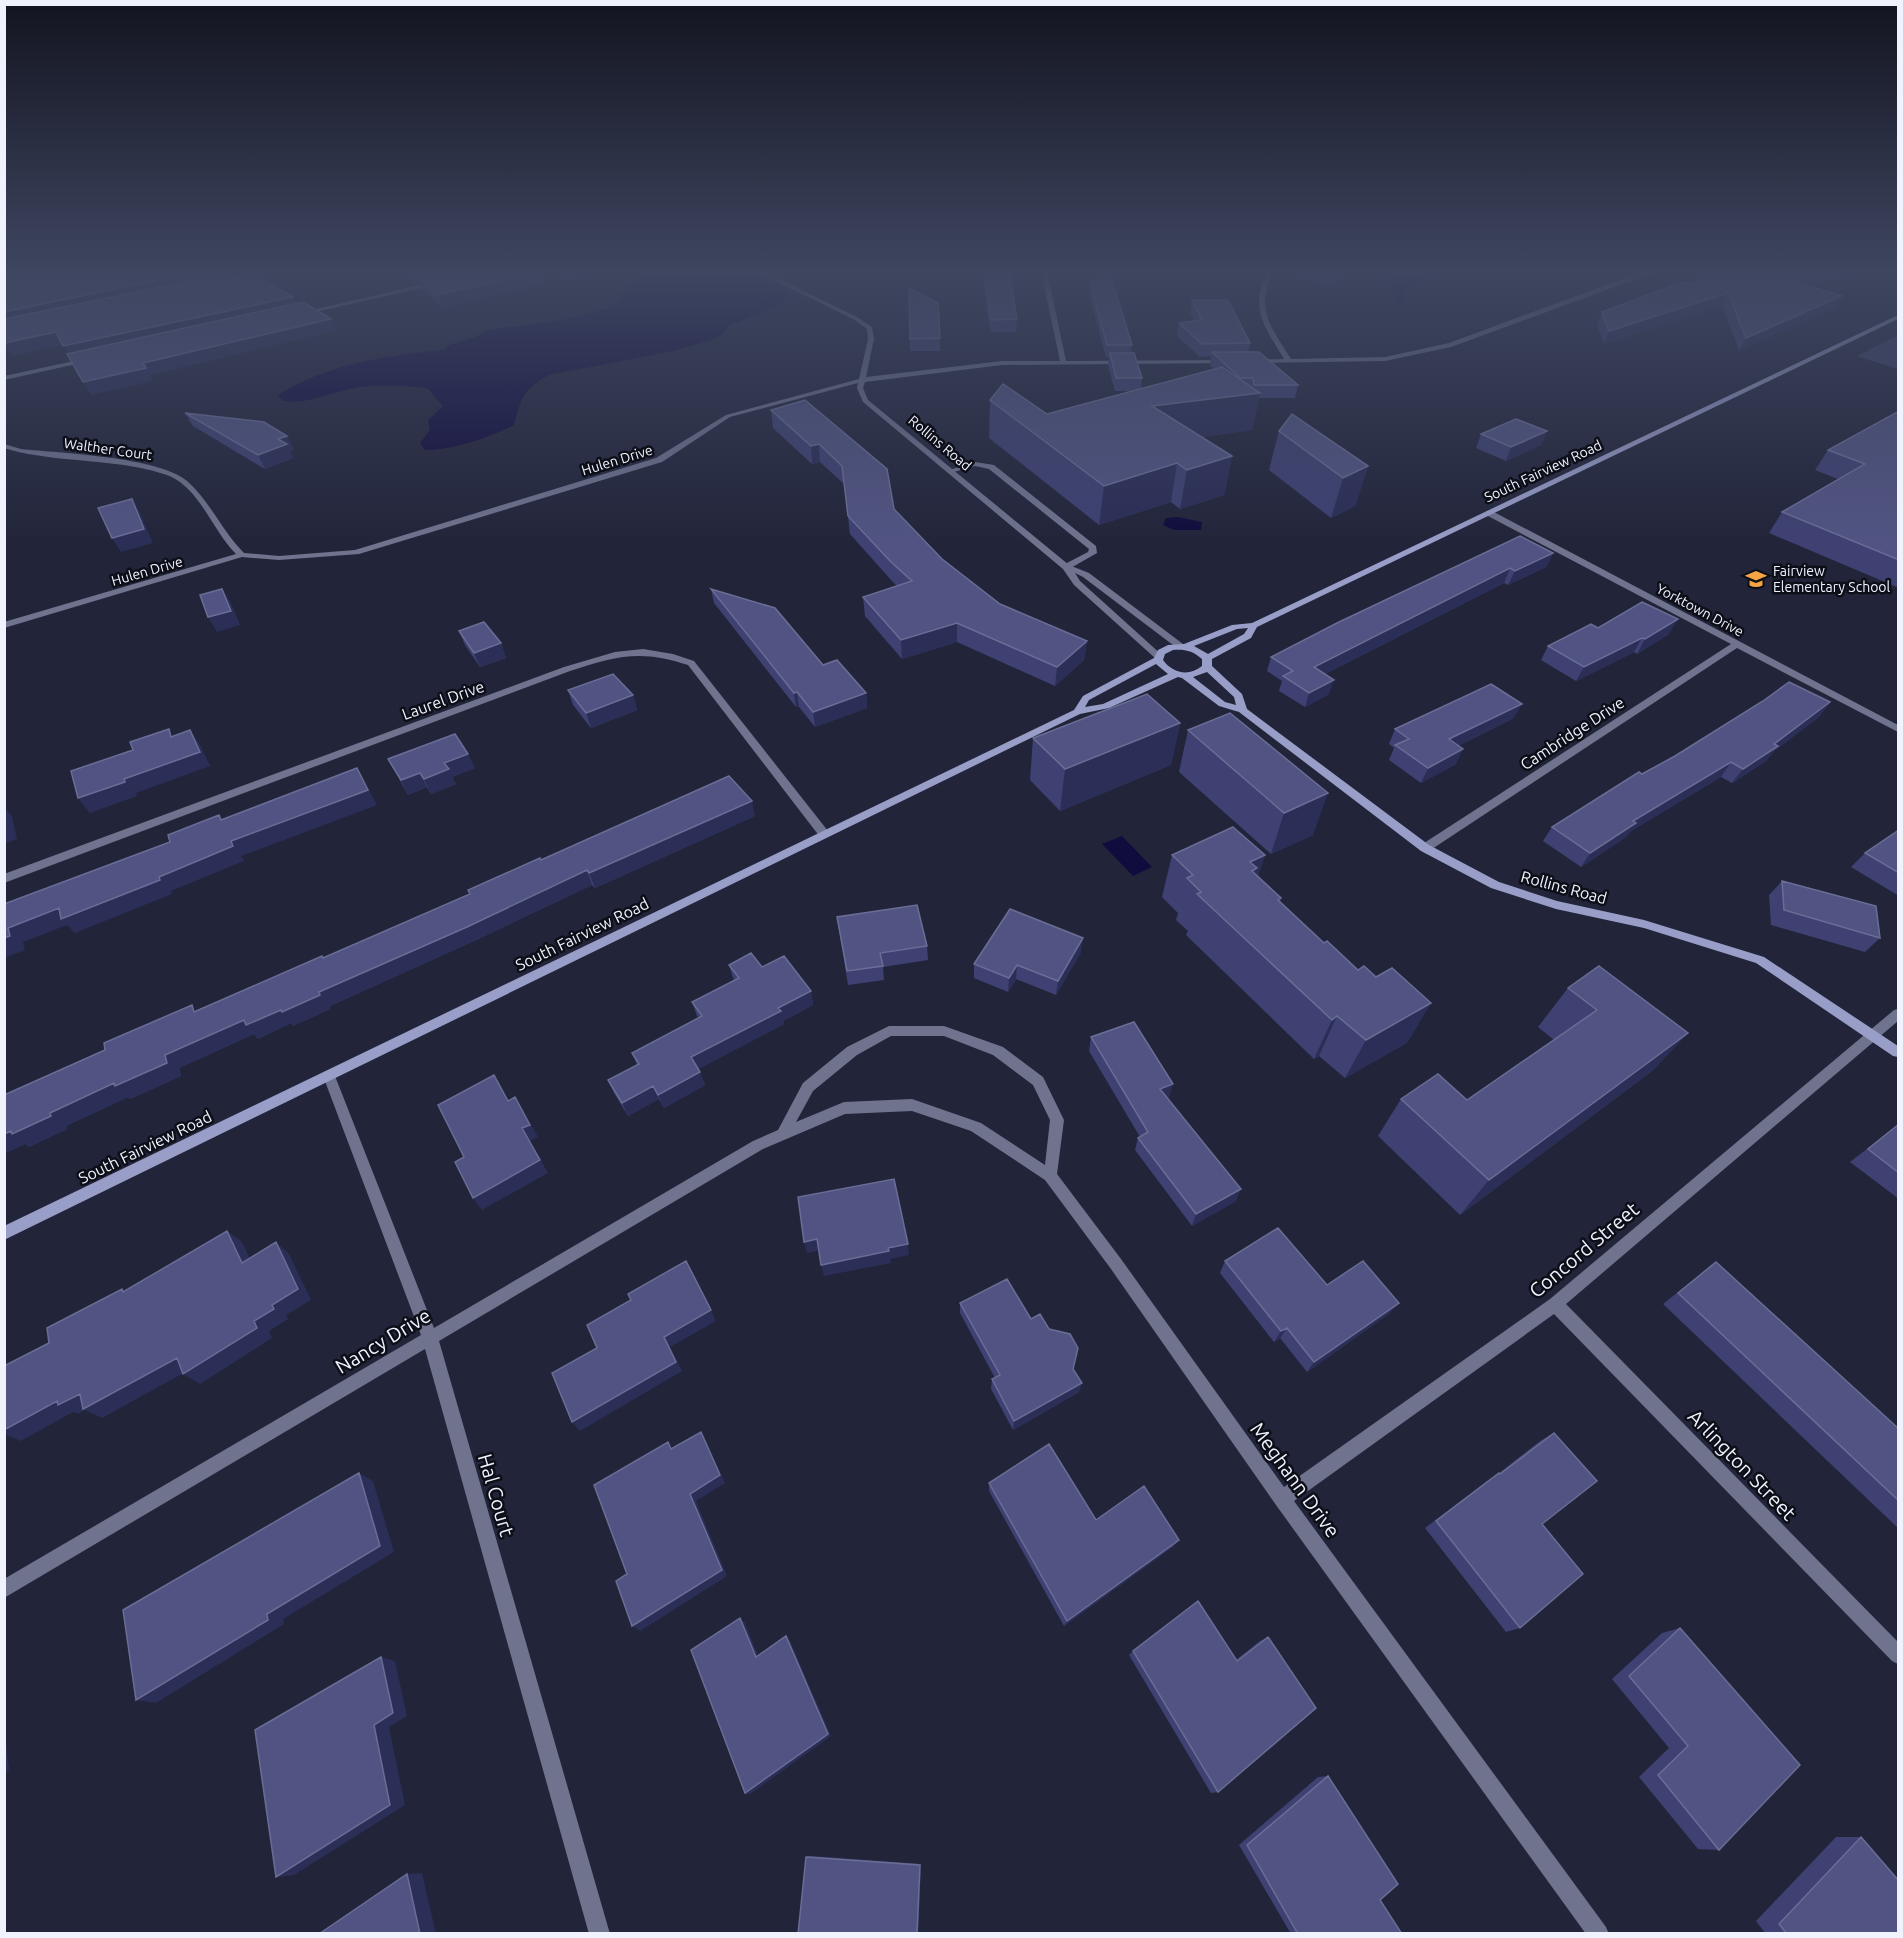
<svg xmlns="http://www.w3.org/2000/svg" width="1903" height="1938" viewBox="0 0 1903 1938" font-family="Ubuntu,sans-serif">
<rect width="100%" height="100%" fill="#22253a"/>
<!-- green -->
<path fill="#3c4066" d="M1898 335V369L1857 356Z"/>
<!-- water -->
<path fill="#100c3d" d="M658 271H744L787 294 783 304 730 325 721 335 712 340 673 351 549 375C522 390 522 397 514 425 491 437 450 451 425 450L420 443 430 430 428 420 443 406 427 388C405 386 383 384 361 387 336 390 309 405 283 401L278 395C313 373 354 362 395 356 412 353 429 352 445 349L447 346 478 336 488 330 563 320 606 309 618 302 627 286Z
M1386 271H1439L1404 293V301L1394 305 1396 303Z
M1178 517 1202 522 1201 530H1174L1163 525 1166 518Z
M1122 836 1152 867 1133 876 1102 844Z"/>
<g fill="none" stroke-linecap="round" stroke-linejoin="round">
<!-- lane -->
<path fill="#6f738d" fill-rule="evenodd" d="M975 462 994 465 1096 546 1097 553 1069 569H1063V565L1088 552 1089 549 989 469 975 466 950 473 946 471Z"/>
<!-- street -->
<path fill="#6f738d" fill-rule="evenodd" d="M251 271H260L231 283 226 282Z
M755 271H763L857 317 872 327 874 339 866 377 1002 361H1060L1041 271H1047L1066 361 1228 360V362L1226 363 1002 365 865 382 863 388 868 400 1069 565 1089 573 1183 644V648H1177L1083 577 1075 573 1080 581 1163 656 1158 659 1155 658 1074 585 1063 569 863 402 857 388 858 383 730 417 662 462 359 554 279 560 242 557 4 628V622L236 554C215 533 204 500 180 482 169 474 154 471 141 468 97 459 45 461 4 448V444L21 449C59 453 160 457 187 481 210 501 222 531 244 553L279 556 355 550 656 458 726 415 859 379 868 339 867 329 853 319Z
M1268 271H1274C1254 308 1271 327 1291 359L1385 357 1449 343 1636 274 1658 271 1451 347 1385 361 1253 363 1251 362V360L1284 359C1265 327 1248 308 1268 271Z
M437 281 439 284 302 315 299 313Z
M88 358 90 359V361L4 380V376Z
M1486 511H1492L1898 725V732L1737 648 1429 851H1421L1420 848 1421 845 1731 644 1486 515Z
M643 649 673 654 694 661 828 831 829 834 828 837H820L688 665C642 649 614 656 570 671L4 883V874L564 667 615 652Z
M1898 1009V1021L1566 1304 1898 1642V1664L1892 1661 1554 1314 1294 1501 1606 1927 1609 1934H1586L1276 1505 1111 1269 1045 1180 971 1131 912 1111 845 1114 763 1149 439 1341 610 1934H589L425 1349 4 1598V1579L421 1335 323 1076 324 1072 329 1071 334 1072 335 1076 434 1328 753 1141 778 1130 803 1083 847 1047 889 1026H944L1003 1047 1043 1077 1064 1120 1057 1174 1121 1259 1284 1487 1550 1299 1894 1010ZM891 1036H944L993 1055 1033 1085 1050 1120 1045 1165 981 1123 912 1099 844 1102 796 1122 813 1091 857 1055Z"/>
<!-- secondary -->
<path fill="#989ec7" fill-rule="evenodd" d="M1898 315V319L1257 627 1251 638 1212 659V666L1242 694 1247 709 1429 845 1499 882 1557 901 1644 920 1764 957 1898 1046V1057L1893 1056 1756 963 1644 928 1556 909 1491 888 1421 851 1239 712 1219 706 1182 678 1178 677 1109 708 1080 714 4 1240V1226L1074 710 1083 696 1154 658 1158 650 1168 645 1184 644 1232 625 1252 623ZM1248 628 1244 634 1208 654 1194 646 1237 629ZM1173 650C1185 649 1193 651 1202 659V666C1189 677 1172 673 1163 660L1165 654ZM1156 664 1168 674 1103 704 1085 707 1089 700ZM1207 672 1234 697 1236 705 1225 702 1193 677Z"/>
</g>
<!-- wall -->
<path fill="#3e4172" d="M402 271H538L539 272 543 284 442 307 422 289 419 282 415 283Z
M982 271H1009L1017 319 1016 332H990Z
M1302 271H1343L1335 285 1300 278Z
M1843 277 1803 285 1842 296 1835 308 1739 350 1722 305 1604 344 1597 324 1602 312 1690 284Z
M1090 283 1132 345 1131 353 1142 378 1141 388 1214 369 1210 365 1211 356 1200 357 1177 336 1179 323 1194 321 1190 312 1192 300 1250 343 1248 352 1298 385 1295 398H1259L1252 430 1201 437 1232 456 1224 495 1180 509 1171 502 1099 525 989 438 990 400 1047 414 1130 391H1115L1108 366 1109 357H1106L1089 294Z
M909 288 940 338V351H910Z
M805 400 894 509 942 559 1000 604 1087 641 1084 660 1055 686 957 642 902 659 865 616 863 597 897 586 891 580 850 534 844 484 820 462 812 464 773 428 771 410Z
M1899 411V588L1769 533 1782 512 1838 479 1815 470 1828 450Z
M185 413 294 449 290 451 293 458 265 469 193 426Z
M1279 431 1368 466 1355 506 1331 518 1269 470Z
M1547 431 1541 445 1506 461 1476 448 1481 434Z
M1553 553 1546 567 1508 585 1504 583 1325 674 1329 694 1305 707 1279 691 1282 681 1267 671 1271 657Z
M711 589 866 693 867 708 815 727 799 707H796L714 603Z
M1598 628 1669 634 1637 654 1634 652 1576 681 1541 660 1548 646Z
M459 631 501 643 506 658 480 667 465 645Z
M568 690 633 695 637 710 591 728 573 705Z
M1830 702 1819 717 1774 751 1766 761 1732 783 1721 777 1631 831 1626 837 1581 867 1543 841 1552 827 1642 774Z
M1514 718 1458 746 1456 764 1421 783 1389 760 1394 748 1389 744 1395 729Z
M1180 723 1171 765 1060 811 1030 780 1033 738Z
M1188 730 1313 835 1271 854 1179 772Z
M388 759 475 768 452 777 456 784 431 794 427 787 408 795Z
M755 816 595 888 592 885 474 941 330 1006V1009L293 1026 291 1023 258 1039 254 1034 179 1068 181 1076 130 1099 128 1097 66 1126 67 1129 29 1147 26 1144 197 1010 323 958 470 894 541 860Z
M1899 830V896L1851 867 1865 853Z
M1172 855H1265L1258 876 1281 898 1280 902 1408 1042 1345 1078 1319 1056 1314 1059 1186 935 1188 931 1176 920 1178 913 1162 897Z
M1782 881 1880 938 1865 952 1771 925 1769 895Z
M837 917 927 946 928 960 883 967 884 980 848 985Z
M1081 952 1056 995 1016 979 1008 992 974 978V964Z
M729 965 762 967 811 991 813 1005 783 1021 784 1024 698 1069 705 1085 664 1108 659 1099 628 1116 614 1093 608 1080 637 1065 632 1053 699 1018 697 1016 692 1002 734 980 733 978Z
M1568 988 1688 1033 1652 1071 1460 1215 1378 1136 1401 1099 1467 1100 1554 1040 1538 1027Z
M1091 1037 1169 1097 1167 1098 1236 1201 1192 1226 1135 1150 1138 1138 1140 1137 1089 1051Z
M1899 1124V1199L1850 1162Z
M1225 1261 1327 1285 1390 1313 1307 1372 1280 1338 1274 1342 1220 1273Z
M1716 1262 1899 1429V1529L1663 1304Z
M960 1303 1031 1319 1049 1329 1073 1369 1079 1392 1013 1430 991 1389 992 1379 995 1378 960 1313Z
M1554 1433 1542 1524 1520 1628 1506 1632 1425 1528 1487 1481 1499 1473 1540 1441Z
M989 1483 1096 1520 1174 1546 1064 1626 989 1491Z
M1680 1628 1719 1850 1698 1849 1639 1777 1669 1748 1612 1679 1662 1633Z
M1268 1637 1218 1792 1211 1793 1129 1655 1133 1651 1236 1660 1260 1641Z
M1328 1776 1380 1900 1402 1934H1291L1239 1845 1318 1777Z
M1836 1837H1861L1899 1934H1766L1756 1921Z
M810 1856 921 1864 918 1934H798L806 1857Z"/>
<!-- shaded-wall -->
<path fill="#2b2e56" d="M201 271H224L228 279 4 326V312Z
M411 271H469L418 277 419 282 415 283Z
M555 271H606L558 282Z
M1339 271H1343L1335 285 1338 273Z
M1817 271H1863L1843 277 1774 290 1780 278Z
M539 272 543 284 442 307 437 295Z
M1728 293 1722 305 1604 344 1609 331Z
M1842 296 1835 308 1739 350 1746 338Z
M293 297 298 309 71 359 63 346Z
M331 319 336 331 150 375 153 381 91 395 83 382 143 363Z
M56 332 63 345 12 356 4 345V343Z
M1260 393 1252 430 1147 444 1152 406Z
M1547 431 1541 445 1506 461 1511 447Z
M287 436 294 449 290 451 293 458 265 469 258 455 278 439Z
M819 444 820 462 812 464 811 446Z
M1232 456 1224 495 1180 509 1187 470Z
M1177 463 1171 502 1099 525 1104 486Z
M1368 466 1355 506 1331 518 1343 478Z
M132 499 140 513 153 543 121 552 112 538Z
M1553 553 1546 567 1508 585 1515 571Z
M1510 568 1504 583 1309 682 1314 667Z
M222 589 231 603 240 625 217 632 208 617Z
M1678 619 1669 634 1637 654 1645 639Z
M957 623V642L902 659 901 640Z
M1642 638 1634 652 1576 681 1584 667Z
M1087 641 1084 660 1055 686 1057 667Z
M501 643 506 658 480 667 474 653Z
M1334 680 1329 694 1305 707 1309 693Z
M797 692 799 707H796L794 693Z
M866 693 867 708 815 727 813 712Z
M633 695 637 710 591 728 586 713Z
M1830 702 1819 717 1774 751 1766 761 1732 783 1743 769Z
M1522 704 1514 718 1442 754 1449 739Z
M1180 723 1171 765 1060 811 1065 769Z
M190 730 200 745 210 766 136 793 137 796 90 813 78 798Z
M1463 749 1456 764 1421 783 1428 768Z
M468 754 475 768 452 777 456 784 431 794 424 779 444 763Z
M1731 762 1721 777 1631 831 1626 837 1581 867 1590 853 1633 821Z
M357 768 377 805 241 856 244 861 171 891 172 894 75 933 67 925 23 942 25 950 4 958V938L8 928 59 908 159 877 231 841Z
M420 773 427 787 408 795 401 780Z
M1328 793 1313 835 1271 854 1284 813Z
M752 801 755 816 595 888 589 873Z
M4 808 12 816 17 839 4 844Z
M1265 855 1251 897 1250 862Z
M587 870 592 885 474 941 330 1006V1009L293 1026 291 1023 258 1039 254 1034 179 1068 181 1076 130 1099 128 1097 66 1126 67 1129 29 1147 26 1144 4 1154V1134L50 1113 165 1055 244 1020 319 992Z
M1083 938 1081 952 1056 995 1058 981Z
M1017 965 1016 979 1008 992 1009 978Z
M811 991 813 1005 783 1021 784 1024 695 1071 691 1057 778 1008Z
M1431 1003 1408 1042 1345 1078 1366 1040Z
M1337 1016 1319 1056 1314 1059 1332 1020Z
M1688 1033 1652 1071 1460 1215 1489 1180Z
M700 1072 705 1085 664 1108 658 1095Z
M1173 1084 1169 1097 1156 1102 1160 1089Z
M653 1086 659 1099 628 1116 622 1103Z
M515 1097 538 1137 530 1141 548 1173 482 1210 473 1198 522 1128Z
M1241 1189 1236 1201 1192 1226 1196 1214Z
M227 1231 242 1242 257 1274 242 1263Z
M817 1239 820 1250 807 1253 804 1242Z
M276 1242 289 1254 311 1300 286 1315 288 1319 269 1331 272 1338 200 1384 183 1374 191 1369 102 1418 85 1410 78 1414 73 1412 21 1441 4 1434V1430L57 1401 177 1358 254 1321 272 1305Z
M908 1244 909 1255 890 1259 891 1263 824 1276 821 1265Z
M1399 1303 1390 1313 1307 1372 1314 1362Z
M711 1310 716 1321 670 1347 682 1371 580 1431 572 1422 664 1337Z
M1287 1328 1280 1338 1274 1342 1281 1331Z
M1082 1383 1079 1392 1013 1430 1014 1421Z
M701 1432 706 1441 725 1483 696 1501 727 1576 640 1631 632 1626 690 1494Z
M359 1473 373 1481 394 1552 283 1619 284 1624 156 1703 136 1700 267 1614Z
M1179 1540 1174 1546 1064 1626 1067 1621Z
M740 1618 745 1623 760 1661 756 1657Z
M786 1636 790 1641 831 1736 750 1794 745 1793Z
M381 1657 395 1661 407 1716 389 1727 405 1805 294 1875 276 1877 374 1725Z
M4 1724 9 1770 4 1774Z
M921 1864 918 1934H917L920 1865Z
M422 1873 436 1934H420L407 1874Z"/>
<!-- building -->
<path fill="#515482" stroke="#6a6d95" stroke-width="1.5" d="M4 271H70L91 279 130 271H201L4 312Z
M445 271H538L539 272 437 295 418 277Z
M984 271H1009L1017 319 991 320Z
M1327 271H1339L1338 273Z
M1720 271H1817L1780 278 1842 296 1746 338 1728 293 1609 331 1602 312 1683 282 1690 284Z
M229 273 236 280 255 275 293 297 63 346 56 332 4 343V319Z
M1111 277 1132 345H1107L1090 283Z
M909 288 938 303 940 338 910 339Z
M1192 300H1228L1250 343 1202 344 1179 323 1202 320Z
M303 302 331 319 143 363 146 368 83 382 67 354Z
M1212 352H1259L1298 385H1254L1253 378H1240Z
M1110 353H1134L1142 378H1116Z
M1222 367 1260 393 1152 406 1232 456 1187 470 1177 463 1104 486 990 400 1003 384 1047 414Z
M805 400 887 469 894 509 942 559 1000 604 1087 641 1057 667 957 623 901 640 863 597 912 581 890 561 848 516 842 466 819 444 811 446 771 410Z
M1899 411V560L1782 512 1865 464 1828 450Z
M185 413 264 422 287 436 278 439 287 444 258 455Z
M1292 414 1368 466 1343 478 1279 431Z
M1516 419 1547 431 1511 447 1481 434Z
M132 499 144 529 112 538 98 508Z
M1520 536 1553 553 1515 571 1510 568 1314 667 1334 680 1309 693 1283 676 1293 671 1271 657 1337 623Z
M222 589 231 611 208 617 200 595Z
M711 589 775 608 823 665 837 660 866 693 813 712 797 692 794 693Z
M1642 602 1678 619 1645 639 1642 638 1584 667 1548 646 1591 624 1598 628Z
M484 622 501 643 474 653 459 631Z
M613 674 633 695 586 713 568 690Z
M1789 682 1830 702 1774 744 1778 746 1743 769 1731 762 1633 821 1636 823 1590 853 1552 827 1639 772 1642 774 1675 756 1763 701Z
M1491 684 1522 704 1449 739 1463 749 1428 768 1395 745 1409 739 1395 729Z
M1147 694 1180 723 1065 769 1033 738Z
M1230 713 1328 793 1284 813 1188 730Z
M169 729 171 737 190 730 200 752 124 779 125 782 78 798 71 771 133 750 130 742Z
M455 734 468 754 444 763 449 769 424 779 420 773 401 780 388 759Z
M357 768 368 790 231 841 233 846 159 877 160 880 61 919 59 908 8 928 10 936 4 938V904L170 842 168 835 219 815 221 820Z
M729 776 752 801 589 873 587 870 467 927 319 992 320 995 282 1012 281 1010 246 1025 244 1020 165 1055 167 1063 115 1086 114 1083 50 1113 51 1116 12 1134 11 1131 4 1134V1095L105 1050 104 1043 192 1005 194 1012 322 956 323 958 470 894 468 890 540 858 541 860Z
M1233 827 1265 855 1250 862 1257 868 1252 871 1281 898 1278 900 1324 943 1327 941 1358 970 1364 966 1376 977 1392 968 1431 1003 1366 1040 1337 1016 1332 1020 1197 894 1201 892 1187 878 1193 875 1172 855Z
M1899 830V873L1865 853Z
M1782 881 1876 906 1880 938 1784 910Z
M917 905 927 946 880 953 883 966 847 971 837 917Z
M1010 909 1083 938 1058 981 1017 965 1009 978 974 964Z
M751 953 762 967 784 956 811 991 778 1008 781 1011 691 1057 700 1072 658 1095 653 1086 622 1103 608 1080 639 1064 632 1053 702 1016 692 1002 739 978 729 965Z
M1599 966 1688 1033 1489 1180 1401 1099 1438 1074 1467 1100 1597 1010 1568 988Z
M1134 1022 1173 1084 1160 1089 1241 1189 1196 1214 1138 1138 1148 1132 1091 1037Z
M494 1075 508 1101 515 1097 530 1125 522 1128 540 1160 473 1198 455 1162 464 1157 438 1105Z
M1899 1124V1173L1868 1149Z
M894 1179 908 1244 888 1248 889 1251 821 1265 817 1239 804 1242 798 1197Z
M1278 1228 1327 1285 1363 1261 1399 1303 1314 1362 1287 1328 1281 1331 1225 1261Z
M227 1231 242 1263 276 1242 298 1289 272 1305 274 1309 254 1321 257 1328 183 1374 177 1358 83 1409 80 1394 58 1405 57 1401 4 1430V1366L49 1343 47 1328 122 1289 123 1292Z
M686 1261 711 1310 664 1337 676 1362 572 1422 552 1373 597 1348 587 1325 631 1300 628 1294Z
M1716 1262 1899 1429V1501L1678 1293Z
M1007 1279 1031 1319 1040 1314 1049 1329 1070 1334 1078 1348 1073 1369 1082 1383 1014 1421 992 1379 1000 1375 960 1303Z
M701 1432 720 1475 690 1494 722 1570 632 1626 616 1581 627 1574 594 1485 668 1442 671 1449Z
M1554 1433 1597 1481 1542 1524 1583 1574 1520 1628 1436 1521 1499 1473 1500 1474Z
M1049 1444 1096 1520 1144 1486 1179 1540 1067 1621 989 1483Z
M359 1473 380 1546 267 1614 268 1620 136 1700 123 1610Z
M1198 1601 1237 1661 1268 1637 1316 1708 1218 1792 1133 1651Z
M740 1618 756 1657 786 1636 828 1734 745 1793 691 1650Z
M1680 1628 1800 1765 1719 1850 1658 1775 1688 1746 1629 1676Z
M381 1657 393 1713 374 1725 390 1805 276 1877 255 1730Z
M1328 1776 1398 1884 1380 1900 1402 1934H1298L1247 1845Z
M1861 1837 1899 1881V1934H1787L1779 1924Z
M806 1857 920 1865 917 1934H798Z
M407 1874 420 1934H319Z"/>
<!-- sky -->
<linearGradient id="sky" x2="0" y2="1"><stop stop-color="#131420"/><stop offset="0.5" stop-color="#3e4660"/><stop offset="1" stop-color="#3e4660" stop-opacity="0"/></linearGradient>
<rect width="1903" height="543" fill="url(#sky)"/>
<!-- icons -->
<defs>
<g id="school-bare" transform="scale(1.62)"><path d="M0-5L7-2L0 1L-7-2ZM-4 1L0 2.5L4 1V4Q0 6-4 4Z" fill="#f3a443" stroke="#0d0f18" stroke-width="2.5" paint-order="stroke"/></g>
</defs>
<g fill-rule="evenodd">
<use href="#school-bare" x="1756" y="579"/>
</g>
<g text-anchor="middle" stroke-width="5" stroke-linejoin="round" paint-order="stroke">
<!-- far-street labels -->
<g font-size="14" fill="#f0f2fe" stroke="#0d0f18">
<text transform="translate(940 443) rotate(40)" y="5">Rollins Road</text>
<text transform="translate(108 449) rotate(8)" y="5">Walther Court</text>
<text transform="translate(617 460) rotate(-17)" y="5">Hulen Drive</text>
<text transform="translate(1543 471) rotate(-25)" y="5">South Fairview Road</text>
<text transform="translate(147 571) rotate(-16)" y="5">Hulen Drive</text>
<text transform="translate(1700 610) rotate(28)" y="5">Yorktown Drive</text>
</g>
<!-- far-poi labels -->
<g font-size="14" fill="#f0f2fe" stroke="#0d0f18" text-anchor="start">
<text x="1773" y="576">Fairview<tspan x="1773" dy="16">Elementary School</tspan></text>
</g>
<!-- street labels -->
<g font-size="16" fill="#f0f2fe" stroke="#0d0f18">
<text transform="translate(443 700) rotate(-20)" y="6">Laurel Drive</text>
<text transform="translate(1572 733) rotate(-33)" y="6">Cambridge Drive</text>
<text transform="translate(1564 887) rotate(15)" y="6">Rollins Road</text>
<text transform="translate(582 934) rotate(-26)" y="6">South Fairview Road</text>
<text transform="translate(145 1147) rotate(-26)" y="6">South Fairview Road</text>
</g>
<!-- near-street labels -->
<g font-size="20" fill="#f0f2fe" stroke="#0d0f18">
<text transform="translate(1584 1250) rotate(-40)" y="7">Concord Street</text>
<text transform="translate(383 1341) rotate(-31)" y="7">Nancy Drive</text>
<text transform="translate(1742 1465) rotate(46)" y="7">Arlington Street</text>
<text transform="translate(1295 1480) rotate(54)" y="7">Meghann Drive</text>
<text transform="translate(496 1495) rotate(74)" y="7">Hal Court</text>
</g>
</g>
<!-- border -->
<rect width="1903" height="1938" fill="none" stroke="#f0f2fe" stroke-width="12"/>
</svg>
